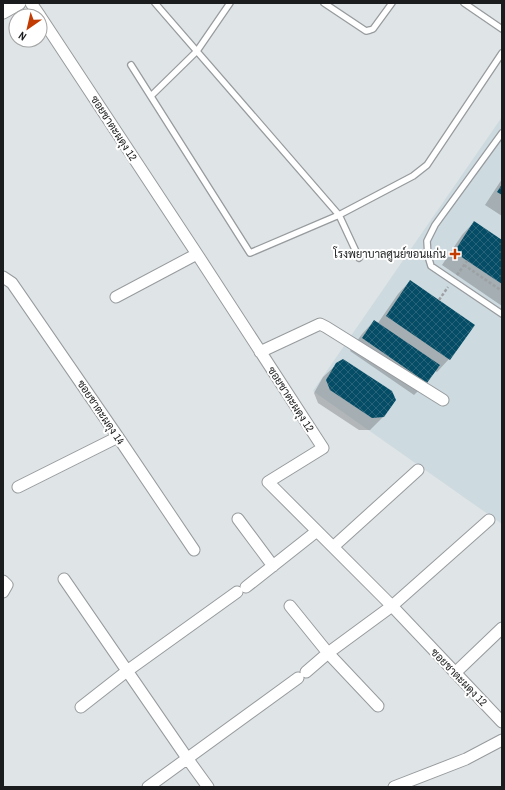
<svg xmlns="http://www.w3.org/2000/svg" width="505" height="790" viewBox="0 0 505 790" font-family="'Archivo Narrow',Sarabun,sans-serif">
<defs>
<pattern id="building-cross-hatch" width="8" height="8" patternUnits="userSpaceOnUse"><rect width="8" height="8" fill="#054d66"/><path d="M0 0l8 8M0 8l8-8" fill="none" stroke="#296377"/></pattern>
</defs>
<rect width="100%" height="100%" fill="#dfe4e6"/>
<!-- built -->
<path fill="#cddae0" d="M502 117V524L313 391Z"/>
<!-- shadow -->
<path fill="#0003" d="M502 179V216L485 205Z
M474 222 502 241V306L442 265 462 235Z
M410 281 449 359 437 372 435 371 427 382 414 395 350 351 362 334 374 321 378 323 398 294Z
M337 364 383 417 370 430H359L318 403 314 393 323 377Z"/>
<!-- building -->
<path fill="url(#building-cross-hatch)" d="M502 184V195L497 192Z
M474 221 502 240V284L454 252Z
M410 280 475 325 450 360 386 316Z
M374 320 440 365 427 383 362 338Z
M343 359 392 391 396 400 384 417 372 418 330 390 326 380 336 363Z"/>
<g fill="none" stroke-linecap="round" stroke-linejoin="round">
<!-- service casing -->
<g stroke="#979b9e" stroke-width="8">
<path id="service" d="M155 3 339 215 359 258
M324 3 366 31 370 30 373 29 392 3
M464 3 502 29
M131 65 250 253 339 215 413 176 427 165 502 53
M151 96 197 51 230 3
M502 133 435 225 427 241 428 256 431 266 502 314"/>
</g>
<!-- minor casing -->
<g stroke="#979b9e" stroke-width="13">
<path id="minor" d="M31 3 40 16
M40 16 197 254 323 448 268 482 392 606 502 722
M3 277 12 283 118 437 194 550
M116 297 197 254
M260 352 320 324 326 327 443 400
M18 487 118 437
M238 519 273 566
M333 547 418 470
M64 579 187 758 208 787
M3 581 7 585 3 592
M246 587 317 531
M290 606 328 653 378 706
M306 672 328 653 392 606 489 520
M455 673 502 628
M81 707 127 671 237 592
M148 787 298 678
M394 787 466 759 502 740"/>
</g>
<!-- tertiary casing -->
<g stroke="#979b9e" stroke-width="15">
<path id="tertiary" d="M3 12 19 3"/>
</g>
<!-- path -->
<path stroke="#9da1a3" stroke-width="2.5" stroke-dasharray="3 2" stroke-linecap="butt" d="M464 265 502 291
M457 275 467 261
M439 300 448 287"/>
<!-- service -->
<use href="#service" stroke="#fff" stroke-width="5.5"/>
<!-- minor -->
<use href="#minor" stroke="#fff" stroke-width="11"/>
<!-- tertiary -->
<use href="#tertiary" stroke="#fff" stroke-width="13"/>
</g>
<!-- markers -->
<path fill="#c23b02" stroke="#fff" stroke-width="1.5" d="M453 248h4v4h4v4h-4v4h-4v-4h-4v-4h4z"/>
<g text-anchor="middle" stroke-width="4" stroke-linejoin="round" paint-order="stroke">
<!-- street labels -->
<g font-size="11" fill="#1b1c1d" stroke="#fff">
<text transform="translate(114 128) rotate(57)" y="4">ซอยชาตะผดุง 12</text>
<text transform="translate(291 399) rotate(57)" y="4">ซอยชาตะผดุง 12</text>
<text transform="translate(101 412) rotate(56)" y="4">ซอยชาตะผดุง 14</text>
<text transform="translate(459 677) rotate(46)" y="4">ซอยชาตะผดุง 12</text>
</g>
<!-- poi labels -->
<g font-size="11" fill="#1b1c1d" stroke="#fff" text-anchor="end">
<text x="446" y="258">โรงพยาบาลศูนย์ขอนแก่น</text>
</g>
</g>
<!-- border -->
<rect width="505" height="790" fill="none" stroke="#1b1c1d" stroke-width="8"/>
<!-- north arrow -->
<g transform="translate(28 28) rotate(214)"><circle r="19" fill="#ffffff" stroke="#a4a4a5"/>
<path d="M0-3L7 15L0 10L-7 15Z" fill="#c23b02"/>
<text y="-6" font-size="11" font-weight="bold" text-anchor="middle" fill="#1b1c1d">N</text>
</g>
</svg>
